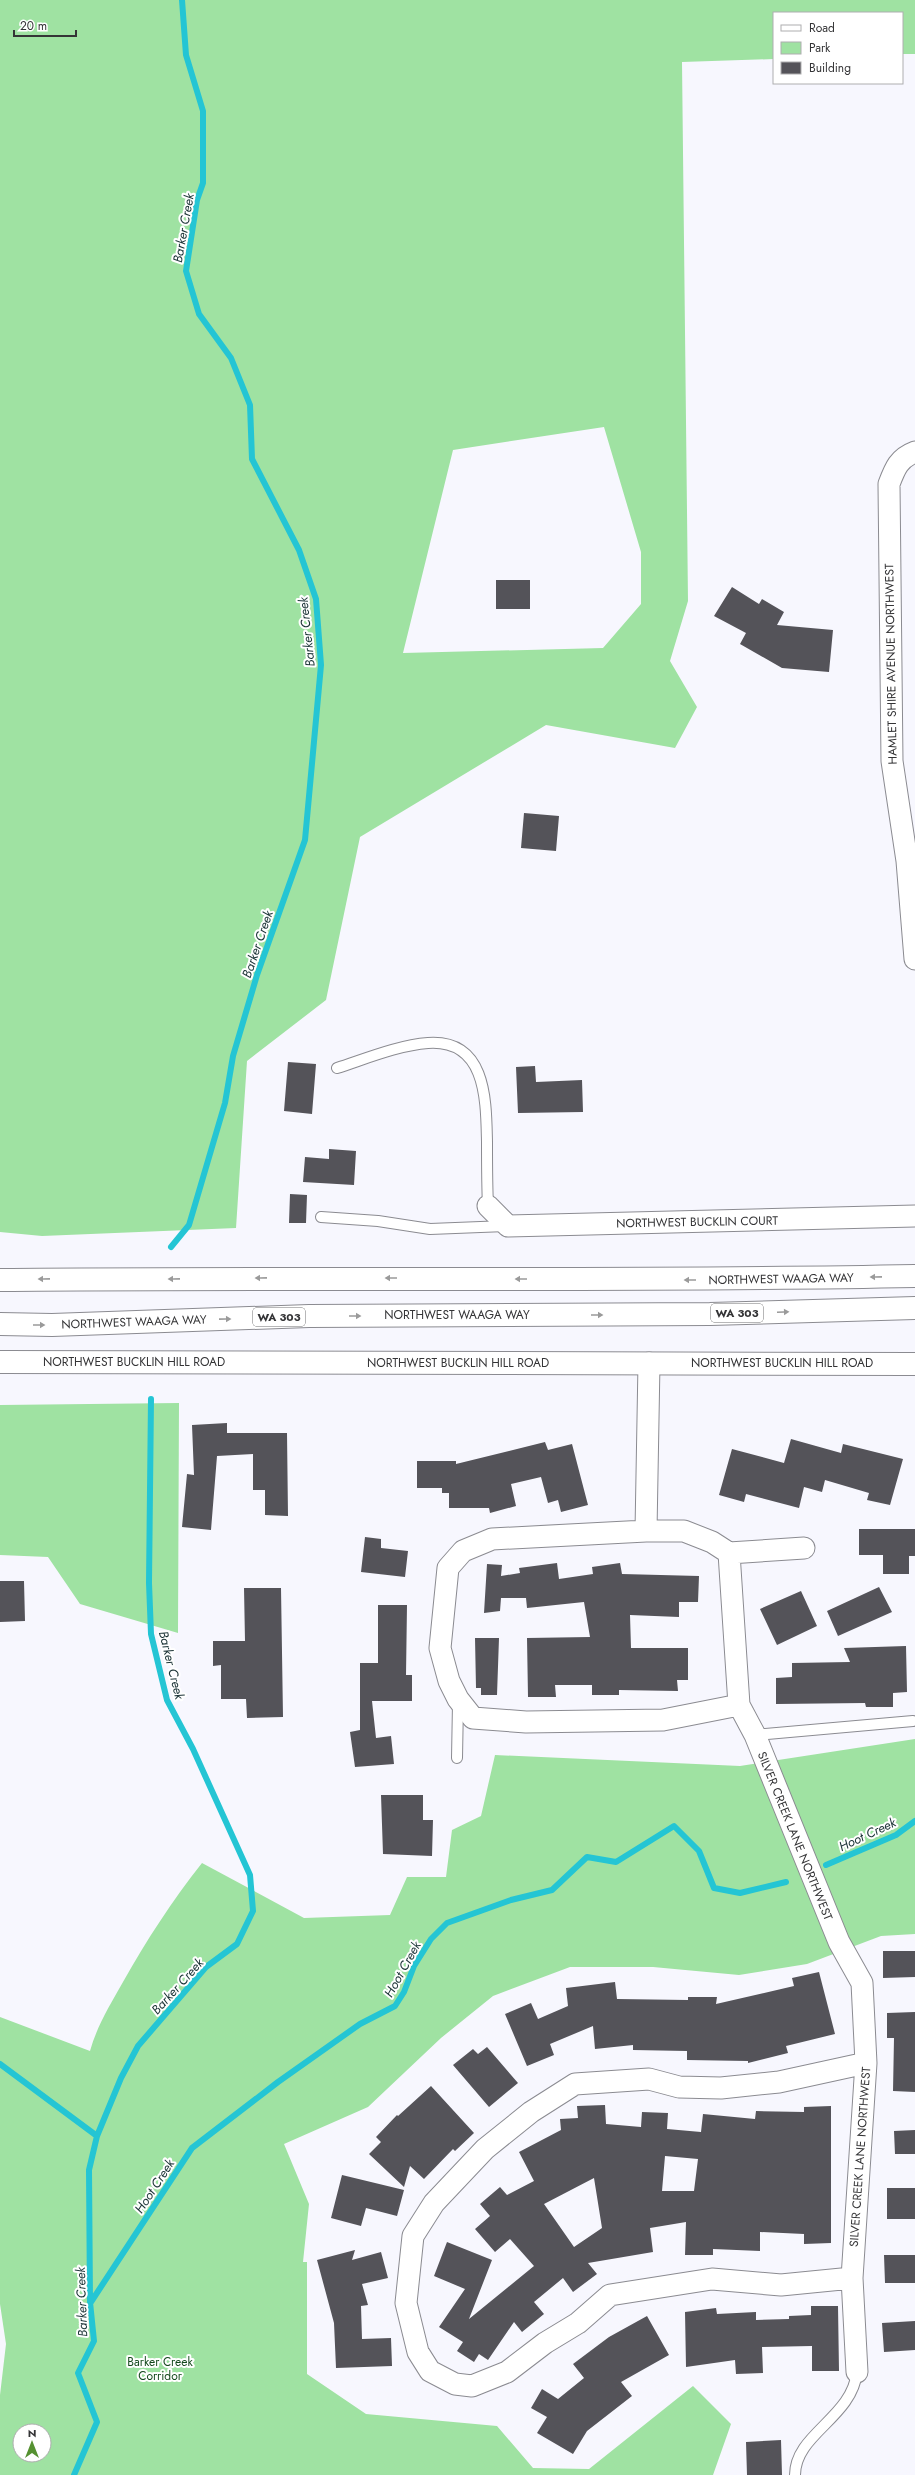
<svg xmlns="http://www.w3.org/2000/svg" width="915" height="2475" viewBox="0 0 915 2475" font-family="Jost,sans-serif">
<rect width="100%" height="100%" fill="#f7f7fe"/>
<!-- green -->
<path fill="#9fe2a2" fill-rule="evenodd" d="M0 0H915V54H902V13H774V59L682 62 688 601 670 661 697 707 675 748 546 725 360 837 326 1000 247 1061 236 1228 42 1236 0 1232ZM604 427 641 552V604L603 648 403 653 453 450Z
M179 1403 178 1633 80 1604 48 1557 0 1555V1405Z
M915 1739V1934L881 1936 807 1964 739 1975 653 1967H570L493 1996 441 2038 368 2107 284 2144 309 2204 303 2262H307V2374L366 2414 497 2426 533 2468 589 2469 693 2386 731 2424 713 2475H0V2395L6 2344 0 2304V2017L90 2051C97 2026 110 2005 123 1982 146 1941 172 1901 202 1863L304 1918 390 1915 407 1877H446L452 1830 481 1816 495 1755 740 1766ZM20 2431H44V2455H20Z"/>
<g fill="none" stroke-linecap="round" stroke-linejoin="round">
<!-- stream -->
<path stroke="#24c5d4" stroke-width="6" d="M171 1247 189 1225 225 1103 233 1056 257 975 305 840 321 665 316 599 299 550 252 459 250 405 231 358 199 314 186 271 197 200 203 183V111L186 55 182 0
M826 1865 896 1835 915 1821
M0 2064 97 2136
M91 2302 192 2148 278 2082 360 2024 395 2006 404 1992 414 1966 431 1939 447 1923 511 1900 552 1890 587 1857 616 1862 674 1826 699 1851 714 1888 740 1893 786 1882
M74 2475 97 2422 78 2373 94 2341 90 2302 89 2170 97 2136 121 2078 138 2046 206 1967 237 1944 253 1911 250 1875 193 1749 167 1700 151 1634 149 1583 151 1399"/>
</g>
<!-- building -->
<path fill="#545359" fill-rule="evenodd" d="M496 580H530V609H496Z
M732 587 759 604 762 599 784 612 777 625 833 630 829 672 782 668 740 644 746 633 714 616Z
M524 813 559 816 556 851 521 848Z
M288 1062 316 1064 312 1114 284 1111Z
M535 1066 536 1082 582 1080 583 1112 518 1113 516 1067Z
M329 1149 356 1151 354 1185 303 1182 305 1157 329 1159Z
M290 1194 307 1195 306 1223H289Z
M227 1423V1433H287L288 1516 265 1515V1490H253V1454L217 1456 211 1530 182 1527 187 1474 194 1475 192 1425Z
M791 1439 841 1453 843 1444 903 1459 890 1505 867 1500 869 1493 825 1480 822 1492 804 1487 799 1508 746 1494 744 1502 719 1495 732 1449 784 1463Z
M545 1442 548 1450 572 1444 588 1505 561 1512 558 1500 548 1503 541 1477 511 1484 516 1506 490 1513 489 1508H449V1493H442V1488H417V1461H456V1464Z
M859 1529H915V1556H909V1574H883V1555H859Z
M365 1537 381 1539V1548L408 1551 405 1577 361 1572Z
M557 1563 559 1579 593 1574 592 1567 620 1563 622 1574 699 1576 698 1602H679V1617L630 1615 631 1648H688V1680H677L678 1691 619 1690V1695H592V1685H555L556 1697H528L527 1638 590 1637 584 1602 527 1608 526 1598H501L500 1611 484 1613 487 1564 502 1565 501 1576 520 1573 519 1568Z
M0 1581H24L25 1621 0 1622Z
M879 1587 892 1612 838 1636 827 1611Z
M244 1588H281L283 1717 247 1718 246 1699H221V1665L213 1666V1641H245Z
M801 1591 817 1626 777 1645 760 1609Z
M378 1605H407L406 1675H412V1701H372L376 1738 391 1736 394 1764 355 1767 350 1732 360 1730V1663H378Z
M475 1638H499L497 1695H481V1688H476Z
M906 1646 907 1692 893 1693V1707H866L865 1703 776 1704V1678L792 1677V1663L850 1662 844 1648Z
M381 1795H423V1820H433L432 1856 383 1854Z
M883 1951H915V1977L883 1978Z
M819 1972 835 2034 786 2046 788 2053 748 2063V2061L687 2060V2051L633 2050V2045L595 2049 593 2026 550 2044 554 2055 527 2066 505 2014 531 2003 538 2019 568 2006 566 1988 615 1982 617 1999 688 2000V1997H717L716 2004 794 1986 792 1978Z
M915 2012V2092L893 2091 894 2038H887V2013Z
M487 2047 518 2083 489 2107 453 2065 473 2049 478 2054Z
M431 2086 474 2133 455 2151 453 2149 424 2179 410 2166 404 2187 369 2154 381 2142 376 2137 397 2115 398 2116Z
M605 2105 606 2124 641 2127 642 2112 668 2113 667 2129 701 2132 703 2114 755 2119 756 2111 804 2112V2107L831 2106V2243L804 2244V2234L760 2232V2251L713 2249V2255H685L686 2222 650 2228 653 2252 588 2263 597 2274 573 2292 563 2278 534 2302 544 2314 522 2332 514 2322 488 2360 479 2354 474 2362 457 2351 463 2342 439 2327 465 2289 434 2276 447 2242 492 2260 469 2319 534 2266 510 2239 495 2252 475 2229 490 2216 480 2204 500 2187 507 2195 534 2181 519 2152 561 2130 560 2119 578 2118 577 2106ZM665 2156 698 2159 694 2191H662ZM594 2178 602 2228 574 2247 544 2204Z
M915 2130V2154H895L894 2131Z
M342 2175 404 2190 397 2216 366 2208 361 2226 331 2218Z
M887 2188H915V2219H887Z
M355 2250 352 2260 381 2252 388 2278 362 2284 368 2305 361 2306 362 2339 391 2338 392 2366 336 2368 334 2323 317 2260Z
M884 2255H915V2283H885Z
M811 2306H838L839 2371H812V2346L762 2347 763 2373 736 2374 735 2360 686 2367 685 2312 716 2308 717 2314 756 2312V2320L789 2319V2316L811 2315Z
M647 2316 669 2355 621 2382 632 2396 587 2431 573 2454 537 2433 547 2417 531 2408 542 2389 558 2399 584 2378 573 2364 609 2337Z
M915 2321V2350L884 2352 882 2323Z
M781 2440 782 2475H747L746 2442Z"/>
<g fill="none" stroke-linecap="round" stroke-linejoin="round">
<!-- service casing -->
<g stroke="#8b8b91" stroke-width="12">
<path id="service" d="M337 1068C365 1059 399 1045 428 1043 487 1039 486 1101 487 1142 487 1164 487 1185 488 1206
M321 1217 378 1221 430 1229 506 1226
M755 1735 913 1721
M457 1758 458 1703
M795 2475C795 2434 852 2418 857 2372"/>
</g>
<!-- minor casing -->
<g stroke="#8b8b91" stroke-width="23">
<path id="minor" d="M915 452C899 458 895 468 889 484L892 761 907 861 915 959
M488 1206 508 1226 915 1216
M646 1531 649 1363
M729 1553 804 1548
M739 1705 663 1720 526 1722 473 1718 458 1699 449 1681 440 1648 448 1568 463 1551 492 1539 646 1531H684L712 1542 729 1553 739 1705 755 1735 839 1942 862 1983 866 2063 852 2278 857 2372
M852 2278 781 2285 712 2279 610 2295 578 2323 545 2343 507 2372 472 2386 455 2384 430 2371 418 2352 406 2303 413 2236 434 2203 485 2149 531 2112 575 2084 649 2079 679 2087 721 2088 779 2082 866 2063"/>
</g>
<!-- secondary casing -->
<g stroke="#8b8b91" stroke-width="24">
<path id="secondary" d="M0 1362 915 1364"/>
</g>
<!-- trunk casing -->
<g stroke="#8b8b91" stroke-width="24">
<path id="trunk" d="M0 1280C305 1277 610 1282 915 1276
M0 1324 52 1325 309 1316 710 1314 915 1308"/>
</g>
<!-- service -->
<use href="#service" stroke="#fff" stroke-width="10"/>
<!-- minor -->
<use href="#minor" stroke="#fff" stroke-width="21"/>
<!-- secondary -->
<use href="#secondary" stroke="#fff" stroke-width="22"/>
<!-- trunk -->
<use href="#trunk" stroke="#fff" stroke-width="22"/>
</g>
<!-- one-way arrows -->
<defs><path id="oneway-solid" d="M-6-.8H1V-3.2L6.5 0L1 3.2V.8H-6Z"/></defs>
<g fill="#9a9a9a">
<use href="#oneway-solid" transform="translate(876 1277) rotate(179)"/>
<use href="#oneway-solid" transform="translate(261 1278) rotate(179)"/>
<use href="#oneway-solid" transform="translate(391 1278) rotate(-180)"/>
<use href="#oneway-solid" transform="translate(44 1279) rotate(179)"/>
<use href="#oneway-solid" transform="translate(174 1279) rotate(179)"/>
<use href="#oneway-solid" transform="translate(521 1279) rotate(-180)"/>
<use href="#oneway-solid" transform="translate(690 1280) rotate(-180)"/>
<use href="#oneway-solid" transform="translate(783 1312) rotate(-2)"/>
<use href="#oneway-solid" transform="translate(597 1315)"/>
<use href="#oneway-solid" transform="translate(355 1316)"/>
<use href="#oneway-solid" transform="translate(225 1319) rotate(-1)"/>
<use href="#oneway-solid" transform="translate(39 1325)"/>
</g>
<g text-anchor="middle" stroke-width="4" stroke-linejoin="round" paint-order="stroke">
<!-- shield labels -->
<g fill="#fff" stroke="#717172" stroke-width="1">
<rect x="711" y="1304" width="52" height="18" rx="3"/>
<rect x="253" y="1308" width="52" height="18" rx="3"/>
</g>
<g font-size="11" font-weight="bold" fill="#343436">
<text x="737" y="1317">WA 303</text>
<text x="279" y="1321">WA 303</text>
</g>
<!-- street labels -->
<g font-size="12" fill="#343436" stroke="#fff">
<text transform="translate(891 664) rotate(-91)" y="4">HAMLET SHIRE AVENUE NORTHWEST</text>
<text transform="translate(697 1222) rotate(-1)" y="4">NORTHWEST BUCKLIN COURT</text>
<text transform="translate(781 1279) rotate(-1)" y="4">NORTHWEST WAAGA WAY</text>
<text x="457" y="1319">NORTHWEST WAAGA WAY</text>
<text transform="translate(134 1322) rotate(-2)" y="4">NORTHWEST WAAGA WAY</text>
<text x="134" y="1366">NORTHWEST BUCKLIN HILL ROAD</text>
<text x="458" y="1367">NORTHWEST BUCKLIN HILL ROAD</text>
<text x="782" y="1367">NORTHWEST BUCKLIN HILL ROAD</text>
<text transform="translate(795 1836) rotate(68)" y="4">SILVER CREEK LANE NORTHWEST</text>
<text transform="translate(860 2157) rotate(-86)" y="4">SILVER CREEK LANE NORTHWEST</text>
</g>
<!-- park labels -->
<g font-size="12" fill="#15491d" stroke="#fff">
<text x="160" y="2366">Barker Creek<tspan x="160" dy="14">Corridor</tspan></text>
</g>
<!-- water labels -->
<g font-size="13" font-style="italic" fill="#193134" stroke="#fff">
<text transform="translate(183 228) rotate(-80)" y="5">Barker Creek</text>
<text transform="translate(306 632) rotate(-96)" y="5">Barker Creek</text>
<text transform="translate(257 944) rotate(-71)" y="5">Barker Creek</text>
<text transform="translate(172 1665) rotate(76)" y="5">Barker Creek</text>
<text transform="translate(867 1834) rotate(-25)" y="5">Hoot Creek</text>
<text transform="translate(402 1969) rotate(-61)" y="5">Hoot Creek</text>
<text transform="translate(177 1986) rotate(-48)" y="5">Barker Creek</text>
<text transform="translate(154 2186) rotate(-57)" y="5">Hoot Creek</text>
<text transform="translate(81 2302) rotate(-92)" y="5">Barker Creek</text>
</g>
</g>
<!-- legend -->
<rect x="773" y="12" width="130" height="72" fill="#ffffff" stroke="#aeaeaf"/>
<rect x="781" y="25" width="20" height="6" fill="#ffffff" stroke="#aeaeaf"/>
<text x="809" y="32" font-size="12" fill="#343436">Road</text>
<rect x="781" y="42" width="20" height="12" fill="#9fe2a2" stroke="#aeaeaf"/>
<text x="809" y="52" font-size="12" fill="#343436">Park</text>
<rect x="781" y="62" width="20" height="12" fill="#545359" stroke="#aeaeaf"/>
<text x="809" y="72" font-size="12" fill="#343436">Building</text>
<!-- north arrow -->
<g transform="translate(32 2443)"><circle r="19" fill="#ffffff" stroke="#aeaeaf"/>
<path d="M0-3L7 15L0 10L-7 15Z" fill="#559131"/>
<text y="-6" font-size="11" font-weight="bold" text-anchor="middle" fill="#343436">N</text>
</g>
<!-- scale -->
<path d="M14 30v6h62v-6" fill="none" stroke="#343436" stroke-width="2"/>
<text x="20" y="30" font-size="12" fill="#343436" stroke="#ffffff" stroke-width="3" paint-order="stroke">20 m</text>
</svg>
